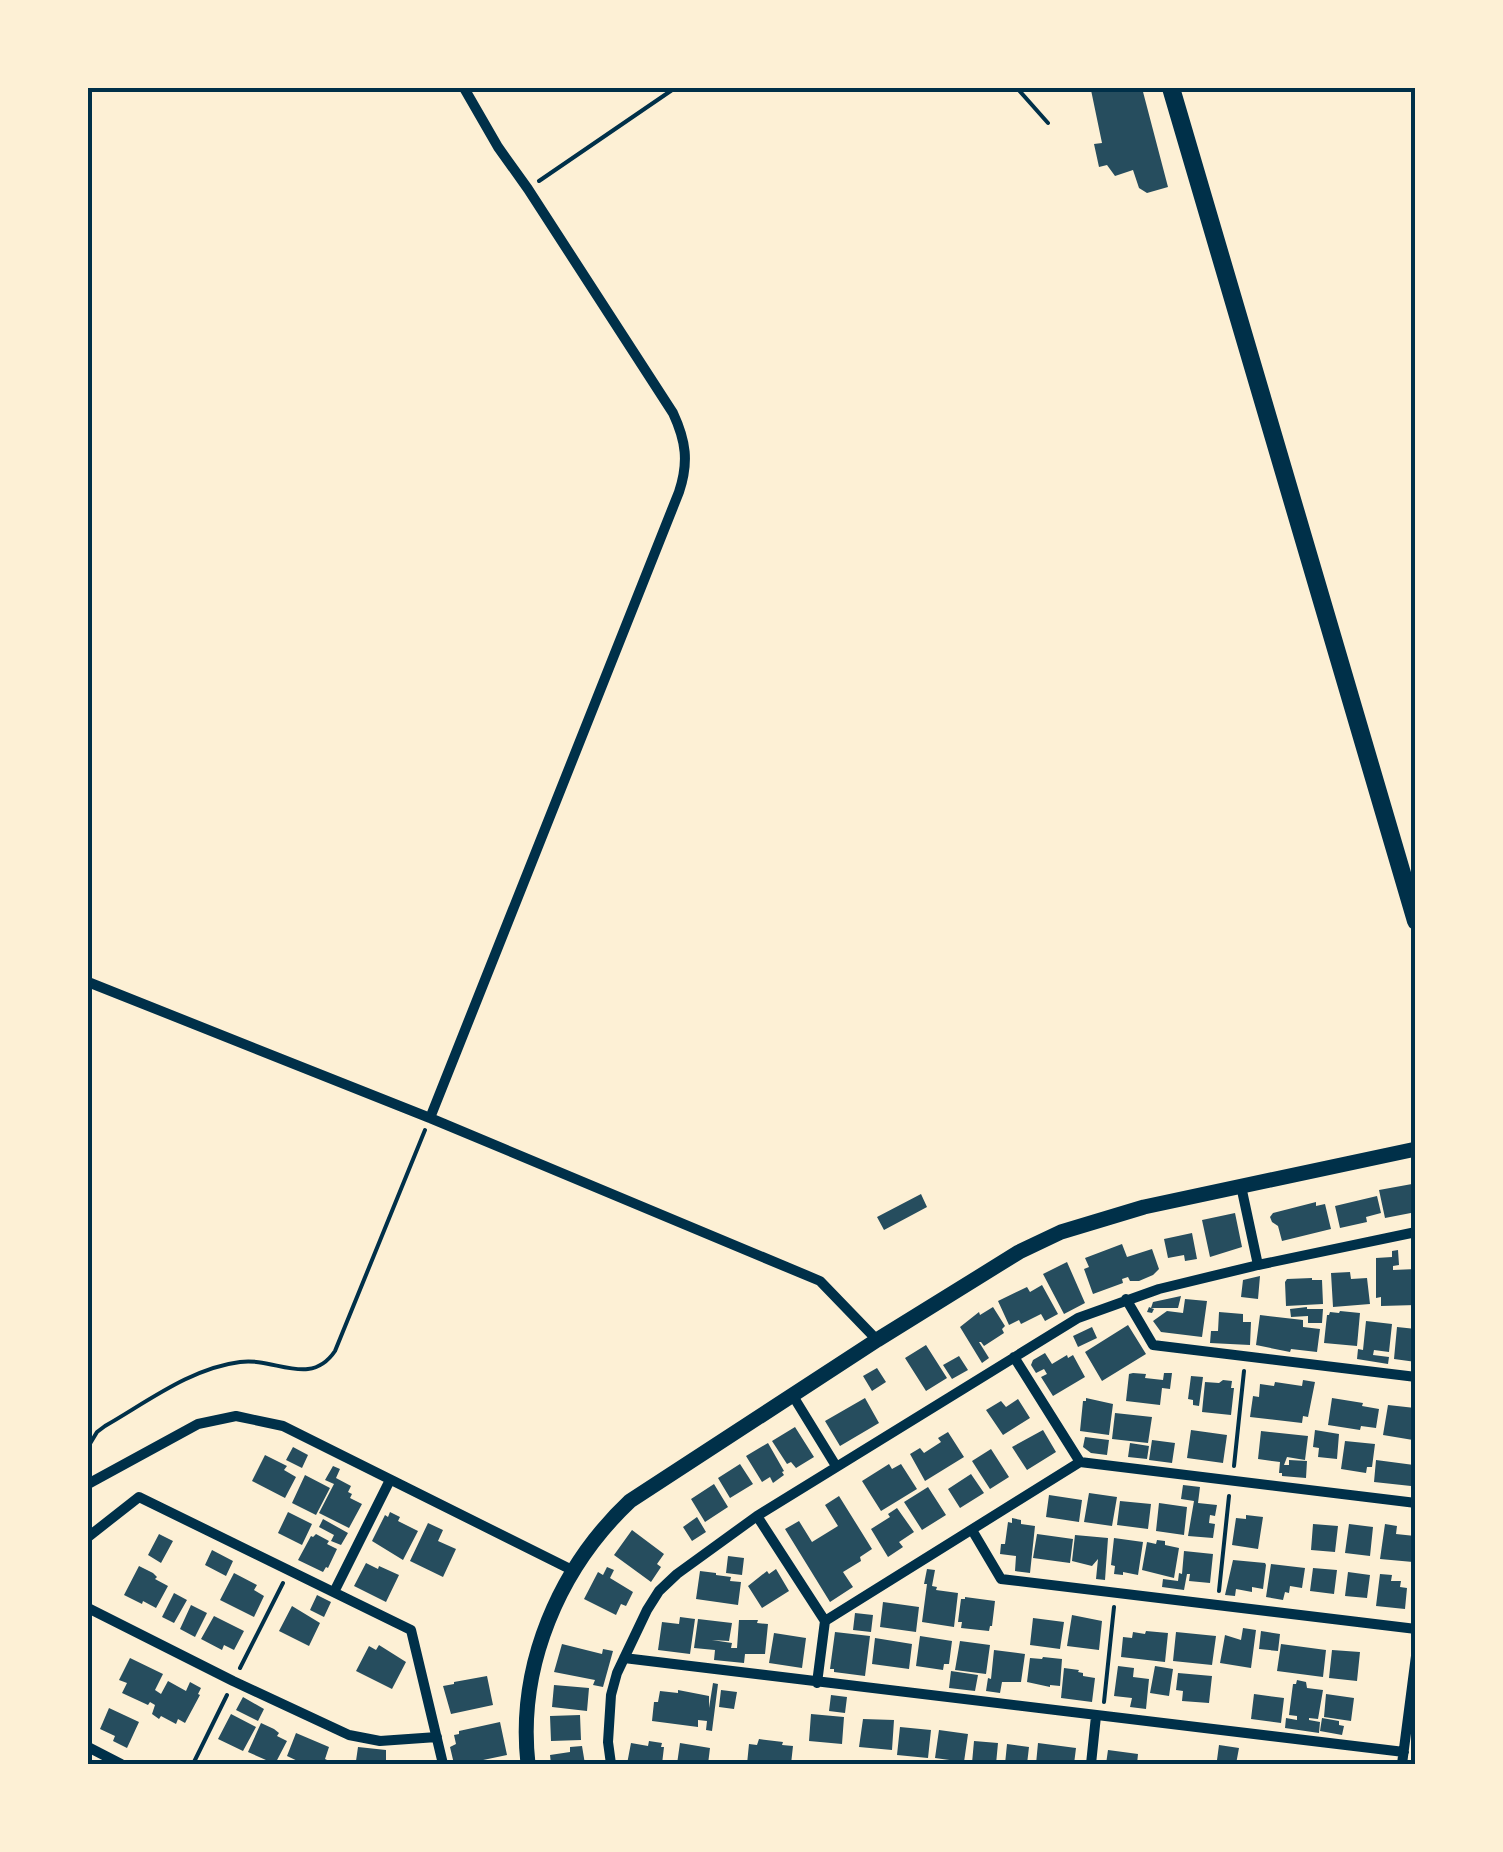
<svg xmlns="http://www.w3.org/2000/svg" width="1503" height="1852" viewBox="0 0 1503 1852" font-family="'IBM Plex Serif',serif">
<rect width="100%" height="100%" fill="#fdf0d5"/>
<!-- building -->
<path fill="#264d5e" d="M1103 88H1108V90L1142 88 1168 187 1147 193 1139 188 1133 170 1115 176 1107 165 1099 167 1094 144 1102 143 1091 90Z
M1412 1184 1416 1212 1385 1218 1379 1190Z
M921 1194 927 1207 884 1230 877 1217Z
M1377 1196 1381 1213 1366 1217 1367 1222 1340 1228 1335 1206Z
M1316 1202V1206L1325 1204 1331 1229 1282 1241 1278 1226 1272 1222 1270 1217 1273 1213Z
M1235 1213 1242 1247 1210 1257 1202 1220Z
M1192 1233 1197 1259 1185 1261 1184 1255 1168 1258 1164 1239Z
M1122 1244 1127 1257 1152 1249 1159 1269 1153 1275 1139 1281H1130L1128 1277 1122 1279 1123 1283 1093 1294 1084 1269 1089 1267 1085 1258Z
M1398 1250 1399 1265 1393 1266V1270L1416 1269V1305L1381 1306V1297L1376 1298V1258L1392 1257V1251Z
M1067 1262 1085 1303 1064 1314 1043 1274Z
M1350 1272 1351 1279 1367 1278 1370 1304 1333 1307 1331 1273Z
M1260 1276 1258 1299 1241 1297 1243 1280Z
M1312 1278V1280H1322L1323 1304 1286 1306 1285 1282 1287 1279Z
M1042 1285 1058 1314 1045 1321 1041 1314 1021 1324 1019 1320 1009 1325 998 1301 1027 1287 1030 1292Z
M1181 1296 1178 1308H1151L1154 1309 1152 1313 1147 1312 1149 1307 1151 1308 1153 1302Z
M1185 1299 1207 1301 1202 1337 1161 1332 1153 1321 1167 1311 1183 1313Z
M993 1307 1005 1326 1002 1329 1004 1333 984 1346 981 1342H979L989 1358 982 1363 960 1327 979 1312 980 1315Z
M1307 1307V1309H1323L1322 1323H1308V1316L1291 1317 1290 1309Z
M1340 1311 1360 1313 1357 1346 1324 1343 1327 1315H1329L1330 1312 1339 1313Z
M1219 1312 1243 1314V1322H1251L1250 1345 1210 1343 1211 1331H1218Z
M1260 1315 1303 1320V1327L1320 1329 1317 1352 1291 1349 1290 1352 1256 1345Z
M1366 1321 1392 1324 1389 1352 1374 1350 1373 1355 1389 1357 1388 1364 1357 1359 1358 1349 1363 1350Z
M1128 1325 1146 1354 1102 1381 1085 1352Z
M1092 1327 1097 1338 1078 1347 1073 1336Z
M1397 1327 1416 1329V1362L1394 1359Z
M926 1345 947 1378 926 1391 905 1358Z
M1045 1353 1052 1364 1067 1355 1068 1358 1073 1355 1085 1377 1053 1396 1041 1377 1047 1374 1044 1369 1036 1373 1031 1365 1033 1360Z
M959 1356 968 1370 952 1379 943 1365Z
M877 1368 886 1382 872 1391 863 1376Z
M1133 1373 1146 1374 1145 1378 1163 1380 1164 1373H1172L1170 1389 1162 1388 1160 1405 1126 1401 1129 1374Z
M1191 1376 1203 1377 1199 1406 1193 1405V1400L1188 1399Z
M1223 1380 1232 1381 1231 1388H1234L1231 1415 1202 1412 1205 1382 1219 1383Z
M1303 1380 1315 1382 1308 1417 1303 1416 1302 1423 1250 1417 1253 1396 1259 1397 1260 1384 1274 1386 1275 1382 1302 1386Z
M865 1398 879 1423 840 1446 825 1421Z
M1086 1398 1113 1404 1109 1435 1080 1431 1083 1401H1086Z
M1332 1398 1363 1403 1362 1406 1379 1409 1376 1428 1361 1426 1360 1430 1328 1425Z
M1018 1399 1030 1418 1003 1435 986 1410 1001 1401 1006 1407Z
M1388 1405 1415 1408 1416 1456H1411L1413 1440 1383 1435Z
M1115 1413 1152 1417 1148 1443 1112 1439Z
M795 1427 814 1457 796 1468 791 1462 787 1464 772 1441Z
M1043 1430 1056 1452 1027 1470 1012 1447Z
M1191 1430 1227 1435 1223 1463 1187 1458Z
M1315 1430 1339 1434 1337 1459 1318 1457 1319 1448 1313 1447Z
M1261 1431 1308 1436 1305 1460 1287 1457 1284 1465H1289V1460L1307 1461 1306 1478 1282 1476V1473H1279L1280 1462 1258 1459Z
M948 1432 964 1457 925 1481 910 1454 920 1448 924 1453 941 1442 938 1438Z
M1085 1437 1109 1440 1107 1455 1091 1453 1083 1447Z
M1152 1440 1175 1443 1172 1463 1149 1460Z
M1345 1441 1375 1444 1372 1467H1367L1366 1473 1341 1469Z
M768 1443 784 1471 782 1472 784 1475 773 1483 770 1477 762 1482 746 1456Z
M1130 1443 1149 1446 1147 1459 1128 1457Z
M293 1447 308 1455 302 1468 286 1460Z
M991 1449 1009 1477 990 1489 972 1461Z
M265 1455 287 1466 284 1470 296 1477 285 1498 252 1481Z
M1376 1460 1414 1465 1411 1486 1374 1482Z
M740 1464 753 1484 730 1498 718 1478Z
M889 1464 892 1469 901 1464 917 1489 881 1511 862 1481Z
M333 1466 340 1469 336 1478 351 1486 348 1492 352 1494 350 1498 362 1504 349 1528 319 1513 334 1484 325 1480Z
M971 1474 984 1493 960 1508 948 1489Z
M305 1475 330 1488 316 1515 292 1503Z
M714 1484 728 1507 705 1522 691 1499Z
M1183 1485 1200 1487 1198 1503 1217 1505 1215 1516 1210 1515 1209 1523 1215 1524 1213 1538 1188 1536 1194 1501 1181 1499Z
M928 1487 946 1515 922 1530 904 1502Z
M1089 1493 1117 1497 1112 1526 1084 1522Z
M1049 1495 1082 1500 1079 1522 1046 1517Z
M839 1496 872 1549 860 1557 861 1561 843 1572 853 1587 830 1602 785 1529 799 1521 812 1542 838 1526 825 1505Z
M1120 1501 1151 1504 1148 1529 1117 1525Z
M1159 1503 1187 1507 1184 1535 1156 1531Z
M897 1508 914 1532 899 1542 903 1547 888 1557 871 1529 890 1517 888 1514Z
M288 1512 312 1524 302 1545 278 1533Z
M390 1512 400 1517 398 1521 418 1531 403 1560 372 1541 385 1515 388 1517Z
M1246 1515 1263 1517 1258 1549 1232 1545 1236 1518 1246 1519Z
M697 1517 706 1532 692 1541 683 1527Z
M1012 1518 1021 1520V1524L1035 1526 1030 1573 1015 1571 1016 1556 1000 1554 1001 1544H1005L1008 1522 1012 1523Z
M323 1519 348 1533 341 1545 331 1541 334 1535 319 1527Z
M428 1523 443 1530 438 1541 456 1549 443 1577 410 1561Z
M1313 1524 1338 1526 1335 1552 1311 1550Z
M1349 1524 1373 1527 1370 1556 1345 1553Z
M1385 1524 1397 1526 1396 1534 1415 1536 1413 1562 1380 1559Z
M632 1530 664 1554 657 1564 661 1567 651 1582 614 1555Z
M159 1534 173 1541 161 1563 148 1555Z
M316 1534 329 1541 327 1544 337 1549 328 1568 326 1567 323 1572 298 1560 311 1536 313 1537Z
M1037 1534 1073 1539 1070 1563 1033 1558Z
M1075 1535 1108 1538 1105 1580 1096 1579 1098 1559 1092 1566 1072 1561Z
M1114 1538 1143 1542 1138 1575 1123 1572V1575L1114 1574 1115 1566 1111 1565Z
M1157 1540 1165 1541V1545L1179 1548 1174 1578 1142 1570 1147 1542 1156 1544Z
M212 1550 233 1561 226 1576 205 1565Z
M1184 1551 1213 1554 1210 1583 1189 1581 1190 1574H1187L1184 1590 1162 1587 1163 1579 1178 1581 1179 1573 1182 1574Z
M728 1556 744 1558 742 1575 726 1573Z
M1233 1560 1265 1563 1266 1565 1263 1589 1252 1587V1592L1236 1589 1235 1596 1225 1595Z
M366 1563 378 1569 379 1566 399 1575 386 1602 354 1586Z
M1271 1564 1305 1568 1302 1588 1290 1586 1289 1593 1285 1592 1283 1600 1266 1597Z
M139 1566 153 1573 157 1577 155 1579 168 1586 156 1608 143 1601 142 1604 124 1595Z
M607 1567 614 1570 610 1578 633 1592 626 1606 621 1604 616 1615 584 1599 598 1572 603 1575Z
M1313 1568 1337 1570 1334 1594 1310 1591Z
M776 1569 789 1591 762 1608 748 1586 767 1571 769 1574Z
M927 1569 935 1570 932 1586 937 1587 936 1590 958 1593 954 1627 922 1622 927 1584H924Z
M700 1571 716 1573V1575L731 1577 730 1581 741 1582 738 1605 696 1599Z
M1348 1572 1370 1575 1367 1598 1345 1596Z
M234 1573 257 1585 254 1590 264 1596 254 1617 220 1600Z
M1380 1574 1392 1575 1391 1581H1401L1400 1587 1407 1588 1405 1609 1376 1606Z
M174 1593 187 1600 174 1623 162 1617Z
M317 1595 331 1602 324 1617 310 1610Z
M965 1597 995 1601 992 1626H990L989 1631 961 1628 962 1622H958L961 1599H965Z
M883 1602 919 1607 916 1632 880 1627Z
M191 1605 207 1613 195 1637 180 1629Z
M292 1606 320 1623 309 1646 279 1631Z
M855 1613 873 1615 871 1632 853 1630Z
M1072 1615 1102 1621 1099 1650 1067 1646Z
M214 1616 244 1631 234 1650 224 1645 222 1650 201 1639Z
M680 1617 695 1619 690 1654 658 1650 662 1622 679 1624Z
M1033 1618 1064 1622 1060 1649 1030 1645Z
M698 1619 732 1623 729 1641 712 1640 732 1643 731 1648H737L739 1620H758L757 1623 768 1624 765 1654H745L744 1663 714 1660 715 1650 694 1648Z
M1243 1628 1256 1630 1251 1668 1220 1663 1225 1635 1241 1640Z
M1146 1631 1168 1633 1165 1662 1121 1657 1123 1637 1132 1638 1133 1632 1145 1634Z
M1261 1631 1280 1634 1278 1651 1259 1649Z
M835 1632 870 1636 865 1676 834 1672V1669H830Z
M1176 1632 1216 1636 1212 1665 1173 1661Z
M774 1633 806 1638 802 1668 769 1663Z
M920 1636 952 1641 949 1664H944L943 1670 916 1666Z
M875 1638 912 1644 909 1669 872 1664Z
M960 1641 990 1645 986 1674 955 1670Z
M562 1644 602 1654 603 1649 613 1651 603 1687 593 1685 595 1680 554 1672Z
M1281 1644 1326 1650 1323 1677 1277 1671Z
M379 1645 406 1662 392 1689 356 1671 369 1646 376 1650Z
M994 1650 1025 1654 1021 1682H1002L1000 1693 986 1691 988 1678 991 1679Z
M1332 1650 1360 1652 1357 1681 1329 1678Z
M1043 1657 1062 1659 1060 1686 1050 1685V1687L1027 1682 1030 1658 1042 1659Z
M130 1658 163 1674 155 1690 161 1694 168 1681 186 1691 190 1682 201 1688 198 1694 200 1695 185 1723 178 1719 176 1724 161 1716 159 1719 152 1714 155 1705 150 1702 148 1705 122 1693 127 1683 119 1680Z
M1118 1666 1134 1668 1133 1677 1149 1679 1146 1709 1130 1707 1132 1698 1114 1696Z
M1155 1666 1173 1669 1169 1696 1150 1693Z
M1064 1668 1079 1670 1078 1672 1083 1673V1676L1095 1678 1092 1702 1061 1698Z
M951 1671 978 1675 975 1691 949 1688Z
M1178 1673 1212 1676 1209 1703 1182 1701 1183 1691 1176 1690Z
M487 1676 493 1705 451 1714 443 1686 454 1684V1682Z
M1297 1680 1306 1682 1307 1688 1323 1690 1318 1719 1309 1718V1720L1320 1722 1319 1733 1285 1728 1286 1718 1297 1720V1716L1289 1715 1293 1684H1296Z
M713 1683 718 1684 712 1731 706 1730 707 1721 698 1720V1727L652 1721 654 1702H658L660 1691 678 1693V1690L709 1696V1708Z
M554 1685 589 1688 587 1711 552 1707Z
M721 1690 737 1692 734 1709 719 1707Z
M1254 1694 1284 1698 1281 1723 1251 1719Z
M1326 1694 1354 1698 1351 1721 1324 1717Z
M831 1695 847 1697 845 1713 829 1711Z
M243 1697 264 1709 258 1721 236 1710Z
M109 1708 139 1722 127 1748 113 1741 115 1736 100 1729Z
M231 1714 256 1727 243 1751 218 1739Z
M811 1714 844 1717 842 1744 809 1741Z
M580 1715 581 1740 551 1741 550 1716Z
M1322 1718 1339 1721V1725L1344 1726 1342 1735 1320 1731Z
M863 1719 894 1720 892 1750 859 1747Z
M500 1722 507 1755 464 1764H454L450 1747 456 1744 454 1735 459 1734V1731Z
M261 1723 274 1729 279 1733 277 1736 287 1741 275 1764 248 1752Z
M900 1727 931 1730 928 1758 897 1755Z
M939 1730 968 1734 964 1762 935 1758Z
M296 1733 329 1747 325 1759 329 1761 328 1764H314L305 1761 304 1764 287 1756Z
M759 1739 783 1742 782 1745 793 1746 791 1764H747L749 1744 757 1745Z
M649 1741 662 1743 661 1747H664L662 1764H627L631 1743 648 1746Z
M974 1741 998 1743 996 1764 972 1763Z
M680 1743 710 1748 708 1764H677Z
M1038 1743 1076 1748 1074 1764H1036Z
M1007 1744 1029 1747 1027 1764H1005Z
M1219 1745 1239 1748 1236 1764H1227V1761L1217 1760Z
M582 1746 585 1764H551L550 1755 570 1752V1747Z
M358 1747 386 1750V1764L356 1761Z
M1108 1750 1138 1754 1137 1764H1106Z"/>
<g fill="none" stroke-linecap="round" stroke-linejoin="round">
<!-- path -->
<path stroke="#003049" stroke-width="4" d="M1017 88 1048 123
M539 181 675 88
M88 1447 97 1432 105 1426C147 1402 191 1368 240 1362 275 1357 310 1388 335 1351L425 1130
M1234 1466 1244 1371
M1219 1591 1229 1496
M240 1668 283 1583
M1104 1702 1114 1607
M193 1764 227 1695"/>
<!-- minor -->
<path stroke="#003049" stroke-width="10" d="M88 982 430 1118 820 1281 877 1340
M430 1118 679 492C689 462 686 441 673 413L528 189 498 147 464 88
M1241 1186 1258 1265
M1126 1299 1153 1345 1416 1377
M1014 1357 1080 1462
M793 1396 836 1466
M88 1484 198 1424 236 1416 283 1426 572 1570
M757 1516 825 1621 817 1683
M972 1530 1001 1579 1416 1629
M88 1537 139 1497 411 1630 443 1764
M334 1592 390 1480
M88 1608 233 1681 349 1735 380 1741 437 1737
M825 1621 1080 1462 1416 1503
M624 1658 1404 1752
M88 1747 121 1764
M611 1764 608 1742 611 1695 617 1673 647 1610 659 1591 677 1574 757 1516 1078 1318 1159 1289 1258 1265 1416 1232
M1091 1764 1096 1716
M1402 1764 1416 1656"/>
<!-- tertiary -->
<path stroke="#003049" stroke-width="15" d="M528 1764C517 1666 559 1568 630 1501L877 1340 1019 1252 1061 1232 1144 1207 1416 1149"/>
<!-- secondary -->
<path stroke="#003049" stroke-width="18" d="M1171 88 1416 921"/>
</g>
<!-- border -->
<rect width="1503" height="1852" fill="none" stroke="#fdf0d5" stroke-width="180"/>
<rect x="90" y="90" width="1323" height="1672" fill="none" stroke="#003049" stroke-width="4"/>
</svg>
